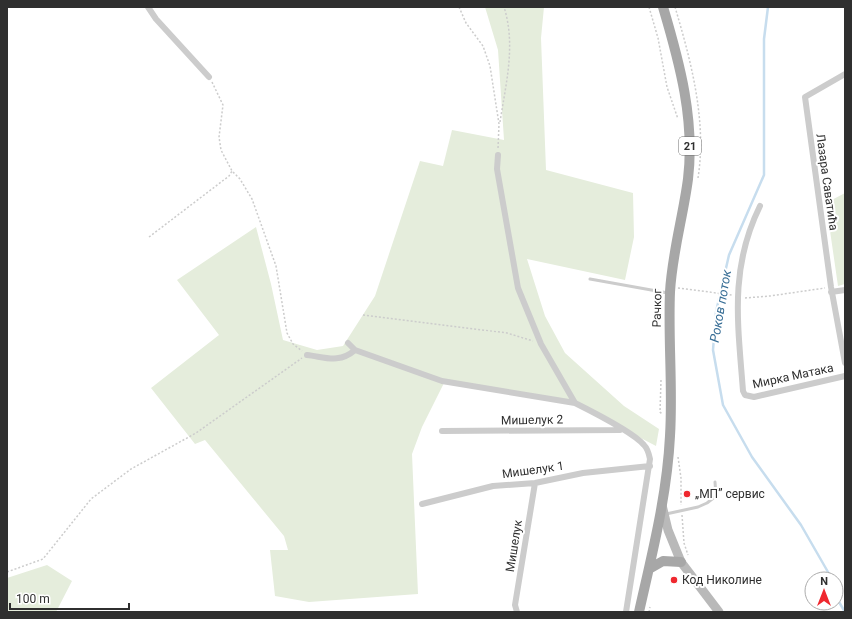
<svg xmlns="http://www.w3.org/2000/svg" width="852" height="619" viewBox="0 0 852 619" font-family="Roboto,sans-serif">
<rect width="100%" height="100%" fill="#fff"/>
<!-- green -->
<path fill="#e5eddc" d="M485 7H544L541 38 546 170 633 193 634 237 625 280 527 259 545 316 565 353 624 406 659 429 656 446 576 404 445 381 422 427 412 454 418 594 309 602 275 596 270 550H288L284 536 205 440 195 444 151 388 219 335 177 280 256 227 271 284 283 340 317 350 343 346 375 296 420 161 443 166 452 130 504 140 498 50Z
M845 193V284L838 286 826 203Z
M47 565 72 581 56 612H7V578Z"/>
<g fill="none" stroke-linecap="round" stroke-linejoin="round">
<!-- stream -->
<path stroke="#c7ddee" stroke-width="2.5" d="M768 7 764 39V175L729 255 716 312 713 350 723 405 752 457 801 525 832 579
M836 597 845 612"/>
<!-- path -->
<path stroke="#ccc" stroke-width="1.5" stroke-dasharray="2 2" stroke-linecap="butt" d="M459 7 466 23 483 46 490 66 499 124 498 149
M649 7 658 38 667 87 678 119
M675 7C691 61 707 121 698 178
M212 82 223 105 219 137 221 150 232 171 240 179 252 199 276 266 287 333 293 344 302 351
M500 122C506 83 516 45 504 7
M149 237 229 176 232 171
M678 288 732 295
M745 298 770 296 825 288
M363 315 507 333 533 341
M661 380 660 412 662 414
M678 457 681 478V505
M682 515 684 543 688 555
M7 572 43 559 91 499 131 469 196 433 302 358
M649 612 650 607"/>
<!-- lane -->
<path stroke="#ccc" stroke-width="3" d="M590 279 668 293
M666 514 698 507 707 503 716 496 715 482"/>
<!-- street -->
<path stroke="#ccc" stroke-width="6" d="M148 7 156 19 209 77
M845 74 805 97 831 287 845 363
M498 155 497 169 518 288 541 344 575 403
M760 206C729 269 738 324 743 391L745 395 754 397 845 376
M831 292 845 290
M348 343 355 350 442 381 575 403C591 411 633 432 644 445 648 449 649 454 650 459L626 612
M307 355C325 357 339 364 355 350
M442 431 620 430
M422 504 493 486 535 483 583 473 650 466
M517 612 515 605 535 483"/>
<!-- secondary -->
<path stroke="#b9b9b9" stroke-width="9" d="M662 505 668 530 681 562 719 612"/>
<!-- primary -->
<path stroke="#a7a7a7" stroke-width="10" d="M649 569 663 561 681 562
M639 612C652 554 667 496 670 436 673 388 668 340 670 292 672 254 683 217 688 179 695 120 680 64 663 7"/>
</g>
<!-- markers -->
<g fill="#ef282f" stroke="#fff" stroke-width="1.5">
<circle cx="687" cy="494" r="4"/>
<circle cx="674" cy="580" r="4"/>
</g>
<g text-anchor="middle" stroke-width="4" stroke-linejoin="round" paint-order="stroke">
<!-- shield labels -->
<rect fill="#fff" stroke="#6d6d6d" stroke-width="1" x="679" y="137" width="22" height="18" rx="3"/>
<g font-size="11" font-weight="bold" fill="#2f2f2f">
<text x="690" y="150">21</text>
</g>
<!-- street labels -->
<g font-size="12" fill="#2f2f2f" stroke="#fff">
<text transform="translate(827 182) rotate(82)" y="4">Лазара Саватића</text>
<text transform="translate(657 308) rotate(-89)" y="4">Рачког</text>
<text transform="translate(793 376) rotate(-12)" y="4">Мирка Матака</text>
<text transform="translate(532 420) rotate(-1)" y="4">Мишелук 2</text>
<text transform="translate(533 470) rotate(-8)" y="4">Мишелук 1</text>
<text transform="translate(514 546) rotate(-81)" y="4">Мишелук</text>
</g>
<!-- poi labels -->
<g font-size="12" fill="#2f2f2f" stroke="#fff" text-anchor="start">
<text x="695" y="498">„МП” сервис</text>
<text x="682" y="584">Код Николине</text>
</g>
<!-- water labels -->
<g font-size="13" font-style="italic" fill="#386e96" stroke="#fff">
<text transform="translate(720 306) rotate(-80)" y="5">Роков поток</text>
</g>
</g>
<!-- border -->
<rect width="852" height="619" fill="none" stroke="#2f2f2f" stroke-width="16"/>
<!-- north arrow -->
<g transform="translate(824 591)"><circle r="19" fill="#ffffff" stroke="#acacac"/>
<path d="M0-3L7 15L0 10L-7 15Z" fill="#ef282f"/>
<text y="-6" font-size="11" font-weight="bold" text-anchor="middle" fill="#2f2f2f">N</text>
</g>
<!-- scale -->
<path d="M10 603v6h119v-6" fill="none" stroke="#2f2f2f" stroke-width="2"/>
<text x="16" y="603" font-size="12" fill="#2f2f2f" stroke="#ffffff" stroke-width="3" paint-order="stroke">100 m</text>
</svg>
